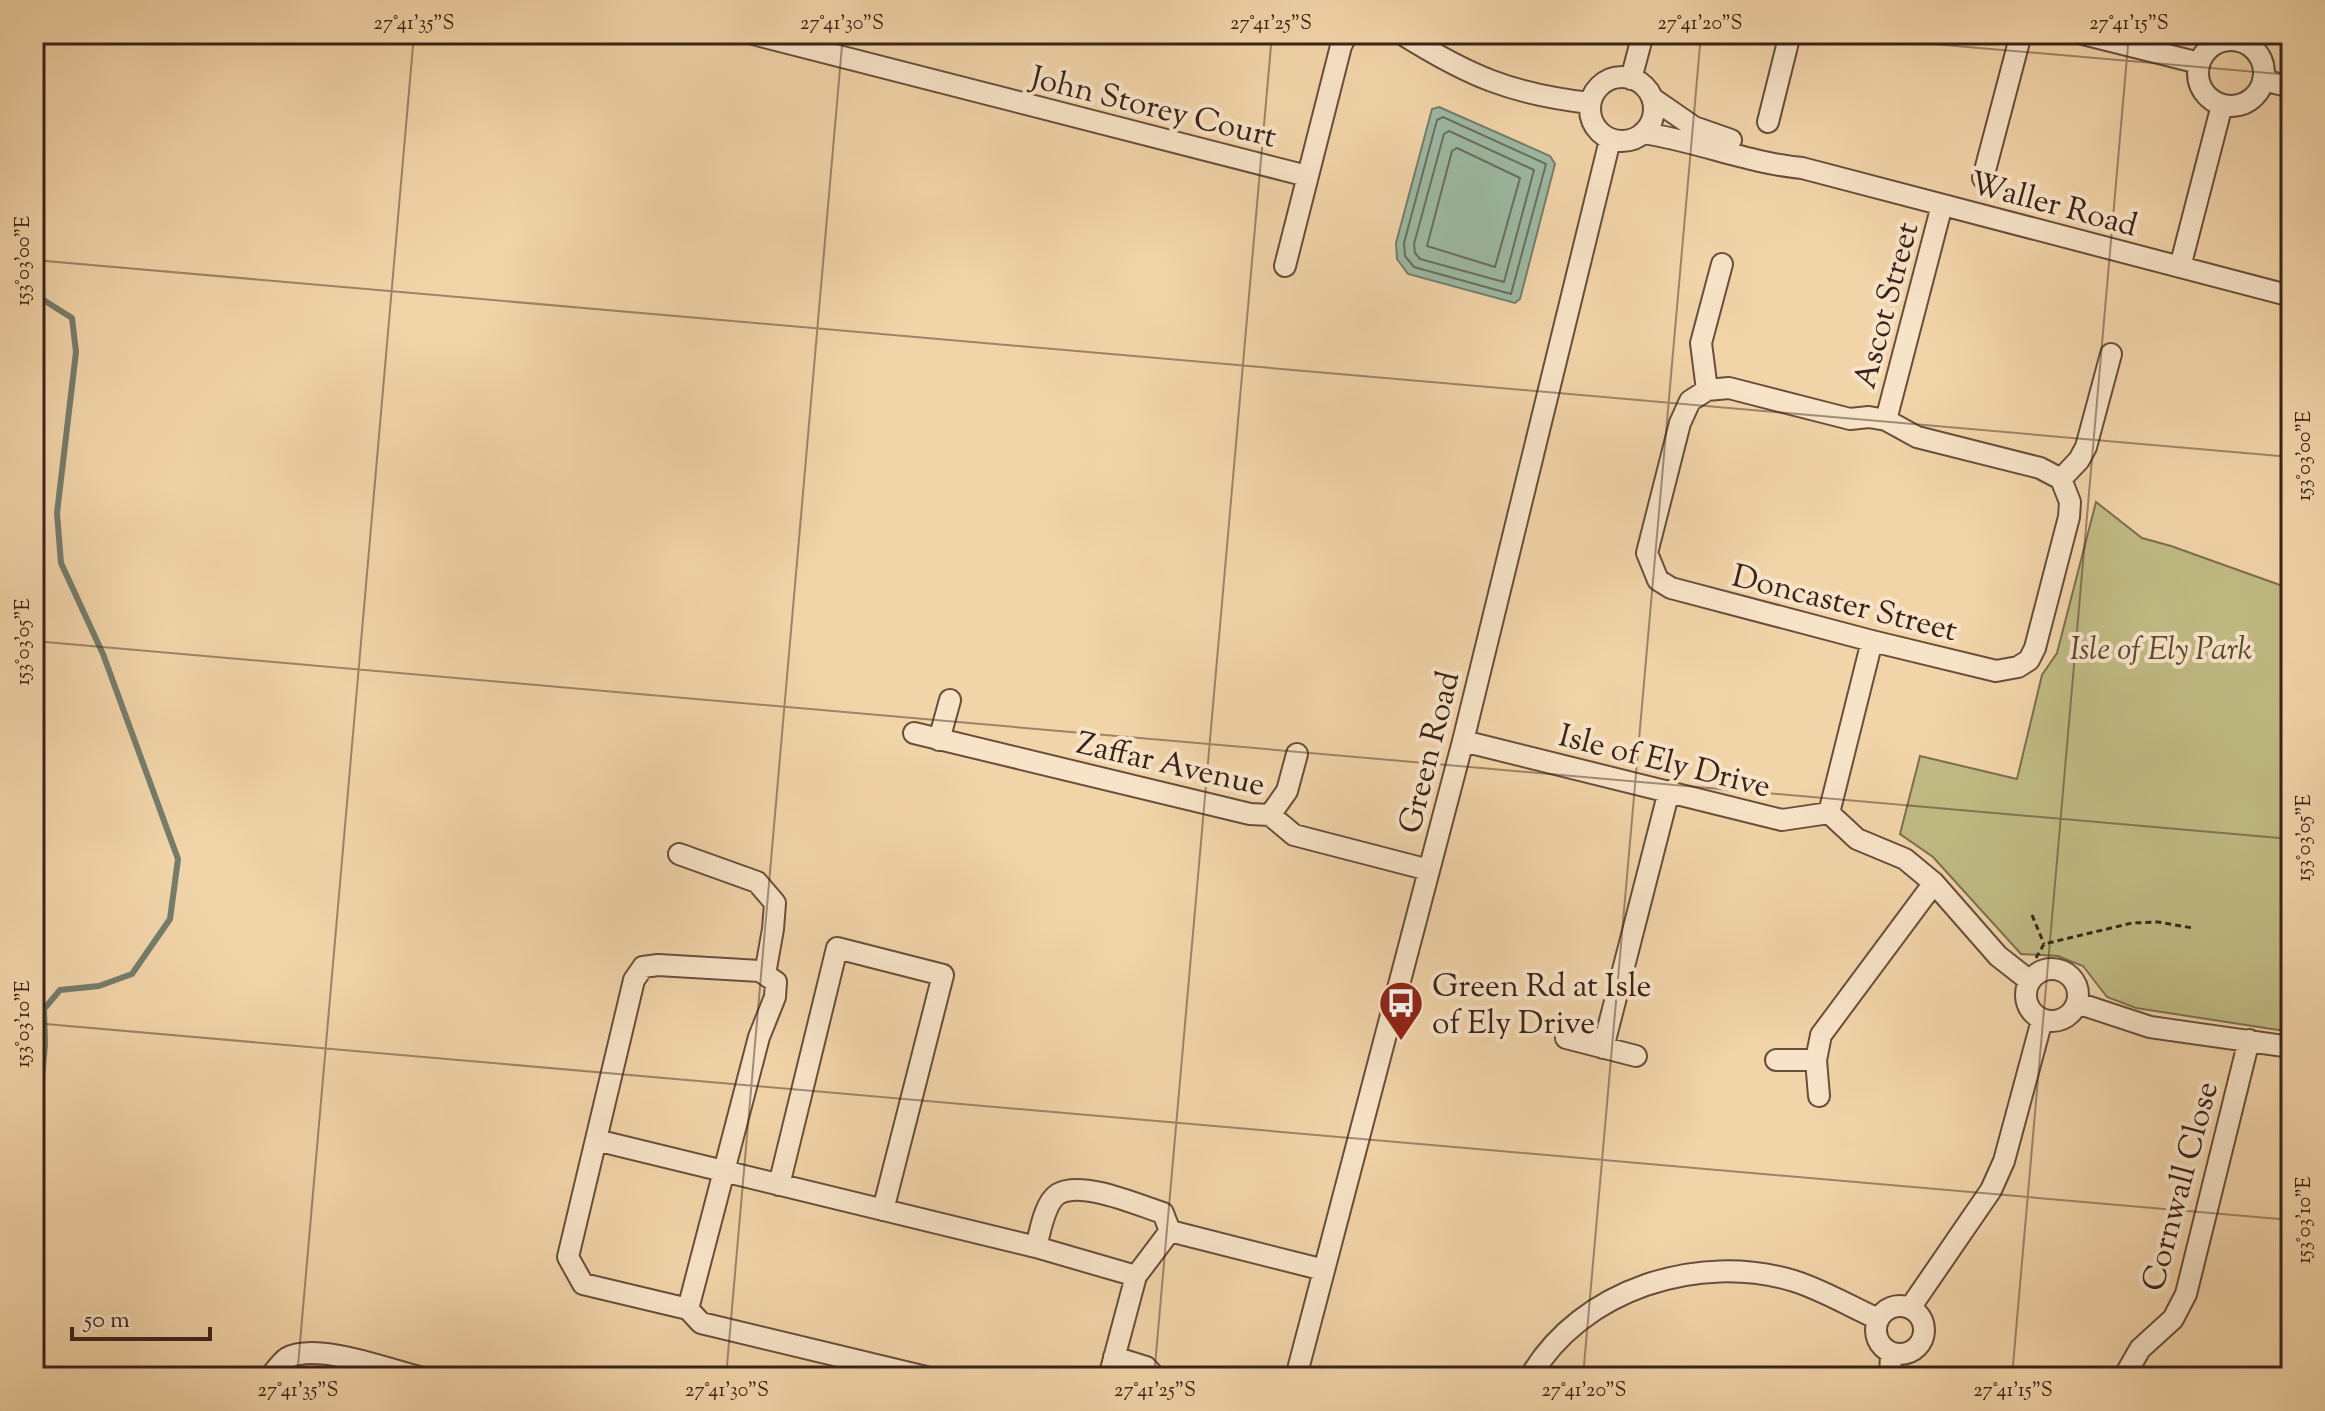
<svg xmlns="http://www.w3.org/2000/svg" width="2325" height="1411" viewBox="0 0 2325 1411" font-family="'Sorts Mill Goudy',serif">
<rect width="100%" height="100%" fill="#f2d4a9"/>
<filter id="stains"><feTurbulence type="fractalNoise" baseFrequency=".0025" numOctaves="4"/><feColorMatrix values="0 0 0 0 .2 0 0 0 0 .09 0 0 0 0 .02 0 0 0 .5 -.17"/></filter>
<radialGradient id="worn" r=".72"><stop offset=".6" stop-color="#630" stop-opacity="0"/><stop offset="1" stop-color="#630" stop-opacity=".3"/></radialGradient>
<!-- green -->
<path fill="#c0bb84" stroke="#7d6e4e" stroke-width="2" d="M2096 502 2142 538 2171 546 2291 589V1032L2136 1008 2107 997 2083 966 2058 956 2021 954 1933 857 1900 834 1920 756 2017 779 2042 675 2057 653Z"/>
<!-- water -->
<path fill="#9cb9a4" stroke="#757d6c" stroke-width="2" d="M1439 107 1550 156 1555 164 1520 299 1515 303 1408 274 1397 259 1396 243 1432 109Z"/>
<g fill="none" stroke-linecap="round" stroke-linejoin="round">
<!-- shore -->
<path stroke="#6b6e5e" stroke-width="2" d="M1443 117 1546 164 1511 294 1414 267 1405 256 1404 243 1437 120Z
M1449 131 1534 170 1504 282 1420 259 1415 253 1414 244 1444 134Z
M1457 148 1520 178 1495 267 1427 246 1452 151Z"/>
<!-- stream -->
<path stroke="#757d6c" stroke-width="6" d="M34 294 72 318 76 352 57 513 61 563 103 654 178 859 170 919 132 974 99 986 60 990 44 1009 45 1044 34 1170"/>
<!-- minor casing -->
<g stroke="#684e3c" stroke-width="24">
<path id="minor" d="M753 34 1307 176
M1402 34C1469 76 1511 94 1590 103
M2083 34 2199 63
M2198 73a33 33 0 1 1 66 0a33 33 0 1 1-66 0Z
M1590 109a32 32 0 1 1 64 0a32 32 0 1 1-64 0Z
M1631 79 1643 34
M2263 80 2291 87
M1652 98 1694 127 1731 140
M1768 122 1790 34
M1643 133C1697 141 1748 163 1802 168L2291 296
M1983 178 2021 34
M1722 264 1701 343 1707 390 1690 401 1680 423 1647 553 1658 580 1671 588 1872 641 1996 671 2018 667 2029 660 2035 648 2069 517 2070 502 2061 479 2079 460 2086 447 2111 354
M1285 266 1341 46 1347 34
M2180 267 2222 105
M1707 390 1729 388 1850 419 1869 417 1886 420 1917 437 2040 468 2061 479
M1886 420 1942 205
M914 733 1250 814 1270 815 1294 835 1429 870
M939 740 950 700
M1463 741 1782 820 1829 813 1857 839 1905 859 1934 883 1998 956 2030 981
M1829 813 1872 641
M1270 815 1287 791 1297 754
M679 854 757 882 775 903 773 929 765 974
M2026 995a26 26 0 1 1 52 0a26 26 0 1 1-52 0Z
M2077 1003 2150 1027 2291 1047
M1566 1038 1636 1056
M1603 1048 1669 791
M1776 1060H1816L1819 1096
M1816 1060 1821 1035 1934 883
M596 1140 1036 1247 1136 1276
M779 1185 837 948 943 975 883 1210
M1170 1231 1324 1270
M1036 1247C1040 1233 1044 1203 1058 1194 1082 1180 1138 1205 1163 1213L1170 1231 1136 1276 1109 1377
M1876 1330a24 24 0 1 1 48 0a24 24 0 1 1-48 0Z
M1910 1308 1991 1190 2004 1161 2042 1020
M688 1309 759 1037 775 997 776 982 760 971 658 965 643 967 634 980 568 1257 583 1284 688 1309 701 1323 926 1377
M1114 1357 1146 1367 1155 1377
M270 1377C275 1371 281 1362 287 1358 316 1342 387 1369 419 1377
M1296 1377 1463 741 1610 140
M1530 1377C1581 1289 1699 1252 1794 1281 1823 1290 1851 1307 1878 1319
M1890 1377 1891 1353
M2124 1377 2140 1349 2173 1319 2186 1294 2249 1040"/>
</g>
<!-- path -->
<path stroke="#3a2218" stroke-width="3" stroke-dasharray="6 4" stroke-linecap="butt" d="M2032 915 2044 944
M2036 958 2044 944 2132 923 2158 922 2193 928"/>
<!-- minor -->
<use href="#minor" stroke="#f7e3c7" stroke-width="20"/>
</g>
<!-- ticks -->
<path fill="none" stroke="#3a2218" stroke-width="2" stroke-opacity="0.45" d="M1817 34 2291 75M34 260 2291 457M34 641 2291 839M34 1023 2291 1220M297 1377 414 34M726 1377 843 34M1154 1377 1272 34M1583 1377 1701 34M2012 1377 2129 34"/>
<!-- icons -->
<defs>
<g id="bus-pin" transform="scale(2.3)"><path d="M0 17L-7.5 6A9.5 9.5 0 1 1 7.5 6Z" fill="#8f2418" stroke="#f7e3c7"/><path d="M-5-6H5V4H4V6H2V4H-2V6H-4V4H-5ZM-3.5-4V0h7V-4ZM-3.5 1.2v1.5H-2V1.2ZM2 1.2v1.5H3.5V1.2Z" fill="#fff"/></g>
</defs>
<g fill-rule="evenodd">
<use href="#bus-pin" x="1401" y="1003"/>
</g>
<g text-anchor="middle" stroke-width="8" stroke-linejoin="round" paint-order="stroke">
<!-- street labels -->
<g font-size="32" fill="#3a2218" stroke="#f7e3c7">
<text transform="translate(1154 106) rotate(14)" y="11">John Storey Court</text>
<text transform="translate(2054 203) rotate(15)" y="11">Waller Road</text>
<text transform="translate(1885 305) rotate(-75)" y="11">Ascot Street</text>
<text transform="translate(1845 602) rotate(14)" y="11">Doncaster Street</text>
<text transform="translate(1428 752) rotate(-76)" y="11">Green Road</text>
<text transform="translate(1665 760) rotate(14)" y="11">Isle of Ely Drive</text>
<text transform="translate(1171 763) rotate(13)" y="11">Zaffar Avenue</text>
<text transform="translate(2179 1186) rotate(-75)" y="11">Cornwall Close</text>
</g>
<!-- park labels -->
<g font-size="32" font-style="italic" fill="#5c4833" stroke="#f7e3c7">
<text x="2161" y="659">Isle of Ely Park</text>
</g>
<!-- poi labels -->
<g font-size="32" fill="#3a2218" stroke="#f7e3c7" text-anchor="start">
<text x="1432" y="996">Green Rd at Isle<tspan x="1432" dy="37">of Ely Drive</tspan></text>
</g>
</g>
<!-- margin -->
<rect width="2325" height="1411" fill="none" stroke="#f2d4a9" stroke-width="88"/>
<!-- scale -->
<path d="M72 1327v12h138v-12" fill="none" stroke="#3a2218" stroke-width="4"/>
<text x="84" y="1327" font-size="24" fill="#3a2218" stroke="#f7e3c7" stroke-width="6" paint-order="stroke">50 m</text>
<rect x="44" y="44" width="2237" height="1323" fill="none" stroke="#3a2218" stroke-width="3"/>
<g font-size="20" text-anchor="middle" fill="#3a2218">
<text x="414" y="29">27°41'35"S</text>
<text x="842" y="29">27°41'30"S</text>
<text x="1271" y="29">27°41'25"S</text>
<text x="1700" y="29">27°41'20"S</text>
<text x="2129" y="29">27°41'15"S</text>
<text transform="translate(22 261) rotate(-90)" y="7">153°03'00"E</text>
<text transform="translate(2303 456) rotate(-90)" y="7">153°03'00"E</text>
<text transform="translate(22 642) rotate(-90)" y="7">153°03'05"E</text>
<text transform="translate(2303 838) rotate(-90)" y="7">153°03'05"E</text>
<text transform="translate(22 1024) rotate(-90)" y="7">153°03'10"E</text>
<text transform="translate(2303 1220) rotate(-90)" y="7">153°03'10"E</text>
<text x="298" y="1396">27°41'35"S</text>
<text x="727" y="1396">27°41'30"S</text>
<text x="1155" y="1396">27°41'25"S</text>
<text x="1584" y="1396">27°41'20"S</text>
<text x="2013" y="1396">27°41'15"S</text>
</g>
<rect width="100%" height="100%" filter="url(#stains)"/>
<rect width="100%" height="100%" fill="url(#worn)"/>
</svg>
